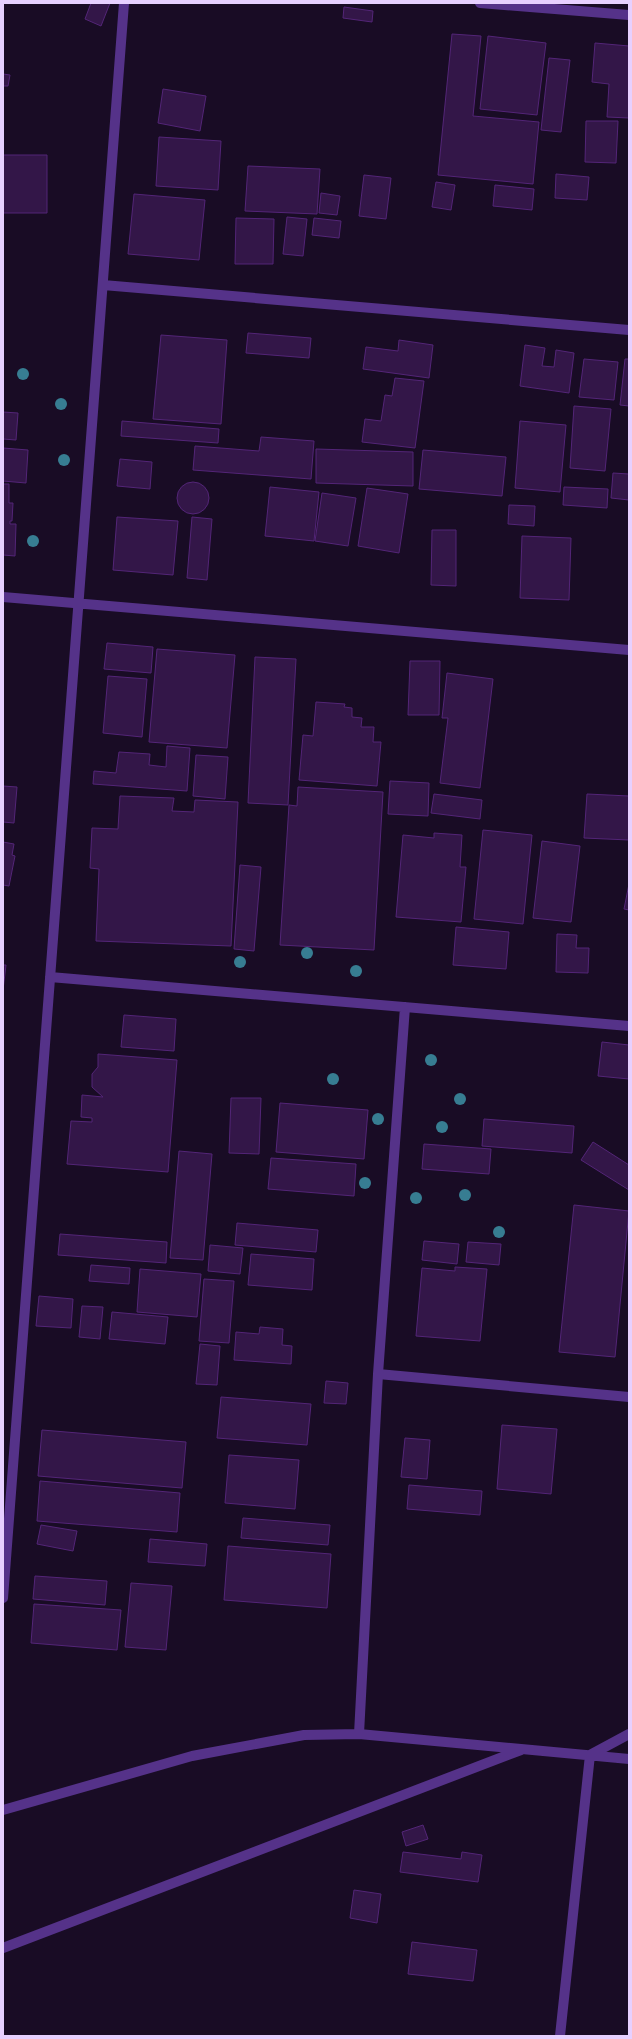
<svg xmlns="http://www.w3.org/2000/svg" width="632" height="2039" viewBox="0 0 632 2039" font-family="Poppins,sans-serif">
<rect width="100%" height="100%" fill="#190c25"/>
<!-- building -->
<path fill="#331648" stroke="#532577" d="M91 3H110L101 26 85 19Z
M344 7 373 11 372 22 343 18Z
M452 34 481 36 473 116 539 122 533 184 438 175Z
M488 36 546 43 537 115 480 109Z
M595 43 629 46V118L607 117 609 84 592 82Z
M549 58 570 60 561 132 541 130Z
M3 74 10 75 8 86H3Z
M163 89 206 96 200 131 158 123Z
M586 121H618L616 163 585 162Z
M159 137 221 141 218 190 156 186Z
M3 155H47V213H3Z
M248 166 320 169 317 214 245 211Z
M556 174 589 177 587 200 555 198Z
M364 175 391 178 386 219 359 216Z
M436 182 455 185 451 210 432 207Z
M495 185 534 189 532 210 493 206Z
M321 193 340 196 337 215 319 213Z
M134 194 205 200 199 260 128 254Z
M287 217 307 219 303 256 283 254Z
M236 218 274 219 273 264H235Z
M314 218 341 221 339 238 312 235Z
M248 333 311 338 309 358 246 353Z
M161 335 227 340 221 424 153 419Z
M399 340 433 345 429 378 363 369 366 347 398 351Z
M525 345 545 348 542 366 554 367 556 350 574 353 569 393 520 386Z
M584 359 618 362 614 400 579 397Z
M625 359H629V406L620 405Z
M395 378 424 381 415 448 362 442 365 419 381 421 385 395 392 396Z
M574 406 611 409 605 471 570 468Z
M3 412 18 413 16 440 3 439Z
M122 421 219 429 218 443 121 436Z
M520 421 566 425 560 492 515 488Z
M261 437 314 441 311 479 193 470 195 446 259 451Z
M3 448 28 450 26 483 3 481Z
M316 449 413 452V486L316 483Z
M423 450 506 457 502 496 419 489Z
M120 459 152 462 150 489 117 486Z
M613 473 629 474V500L611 498Z
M177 498a16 16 0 1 1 32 0a16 16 0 1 1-32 0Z
M3 484H9V503H13L12 521H10V524H16L15 556 3 555Z
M270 487 319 492 314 541 265 536Z
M564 487 608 489 607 508 563 505Z
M367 488 408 494 399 553 358 546Z
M322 493 356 498 348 546 315 541Z
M509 505 535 506 534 526 508 524Z
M117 517 178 521 173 575 113 570Z
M192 517 212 519 207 580 187 578Z
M432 530H456V586L431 585Z
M522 536 571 538 569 600 520 598Z
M107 643 153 647 151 673 104 669Z
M157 649 235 655 227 748 149 742Z
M255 657 296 659 288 805 248 803Z
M410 661H440L439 715H408Z
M447 673 493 679 480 788 440 783 448 718H442Z
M108 676 147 679 142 737 103 733Z
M316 702 345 704 344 707 352 708V717L362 718 361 727H374L373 742H381L377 786 299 780 303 735 313 736Z
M167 746 190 748 187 791 93 784 94 771 116 773 119 752 150 754 149 765 166 767Z
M196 755 228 757 225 799 193 796Z
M390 781 429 783 428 816 388 814Z
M3 786 17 787 14 823 3 822Z
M298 787 383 792 374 950 280 945 289 805 297 806Z
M434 794 482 800 480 819 431 813Z
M587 794 629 796V840L584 838Z
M120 796 174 798 172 811 194 812 195 800 238 802 231 946 96 941 99 869 90 868 92 828 118 829Z
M483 830 532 835 523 924 474 919Z
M434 833 462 835 460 867H466L461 922 396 917 403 835 434 838Z
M542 841 580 846 571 922 533 918Z
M3 842 14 844 12 855 15 856 9 886 3 885Z
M240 865 261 867 254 951 234 949Z
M629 884V910L624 909Z
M456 927 509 932 506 969 453 965Z
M557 934 577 935 576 948H589L588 973 556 972Z
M3 965H6L3 990Z
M124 1015 176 1019 174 1051 121 1047Z
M602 1042 629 1045V1079L598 1076Z
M98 1054 177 1060 168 1172 67 1164 71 1121 92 1122V1118L81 1117 82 1095 103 1097 92 1087V1074L98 1067Z
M231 1098H261L259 1154 229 1153Z
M280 1103 368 1110 364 1159 276 1152Z
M484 1119 574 1126 572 1153 482 1146Z
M593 1142 629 1165V1190L581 1160Z
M424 1144 491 1149 489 1174 422 1169Z
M179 1151 212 1154 203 1260 170 1258Z
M271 1158 356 1164 354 1196 268 1189Z
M574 1205 629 1211 615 1357 559 1352Z
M237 1223 318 1230 316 1252 235 1245Z
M60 1234 167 1242 166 1263 58 1255Z
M424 1241 459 1244 457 1264 422 1260Z
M468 1242 501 1244 499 1265 466 1262Z
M210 1245 243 1248 240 1274 208 1271Z
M251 1254 314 1259 312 1290 248 1285Z
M91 1265 130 1268 129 1284 89 1281Z
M455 1267 487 1269 480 1341 416 1336 422 1268 455 1271Z
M140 1269 201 1274 197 1317 137 1312Z
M204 1279 234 1281 229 1343 199 1341Z
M39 1296 73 1299 71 1328 36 1326Z
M82 1306 103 1307 100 1339 79 1337Z
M112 1312 168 1317 165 1344 109 1339Z
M260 1327 283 1329 282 1345 292 1346 291 1364 234 1360 236 1332 259 1334Z
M200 1344 220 1346 217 1385 196 1384Z
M326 1381 348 1383 346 1404 324 1403Z
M221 1397 311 1404 307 1445 217 1438Z
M502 1425 557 1429 551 1494 497 1489Z
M42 1430 186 1442 182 1488 38 1476Z
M405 1438 430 1440 427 1479 401 1477Z
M229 1455 299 1460 295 1509 225 1503Z
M40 1481 180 1493 177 1532 37 1521Z
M409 1485 482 1491 480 1515 407 1509Z
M243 1518 330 1525 328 1545 241 1538Z
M41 1525 77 1531 73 1551 37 1544Z
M150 1539 207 1544 205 1566 148 1562Z
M228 1546 331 1554 327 1608 224 1600Z
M35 1576 107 1581 105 1605 33 1599Z
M131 1583 172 1586 166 1650 125 1647Z
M34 1604 121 1610 117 1650 31 1643Z
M423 1825 428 1839 406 1846 402 1832Z
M403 1852 461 1859 462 1852 482 1855 478 1882 400 1872Z
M354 1890 381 1894 377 1923 350 1918Z
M412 1942 477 1950 473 1981 408 1974Z"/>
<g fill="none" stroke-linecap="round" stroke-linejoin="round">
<!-- minor -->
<path stroke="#553289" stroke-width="10" d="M480 3 629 15
M103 285 629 330
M3 597 629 650
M50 977 629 1026
M378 1374 629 1397
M3 1598 124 3
M359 1734 378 1374 405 1007
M3 1810 192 1756 304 1735 359 1734 629 1759
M3 1948 521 1750
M560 2036 590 1755 629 1734"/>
</g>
<!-- trees -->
<g fill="#377d92">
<circle cx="23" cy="374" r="6"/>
<circle cx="61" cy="404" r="6"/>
<circle cx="64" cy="460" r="6"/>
<circle cx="33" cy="541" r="6"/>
<circle cx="307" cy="953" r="6"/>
<circle cx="240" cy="962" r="6"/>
<circle cx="356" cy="971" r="6"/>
<circle cx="431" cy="1060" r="6"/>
<circle cx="333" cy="1079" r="6"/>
<circle cx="460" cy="1099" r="6"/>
<circle cx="378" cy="1119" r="6"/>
<circle cx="442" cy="1127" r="6"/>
<circle cx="365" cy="1183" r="6"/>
<circle cx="465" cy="1195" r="6"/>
<circle cx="416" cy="1198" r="6"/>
<circle cx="499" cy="1232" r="6"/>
</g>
<!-- border -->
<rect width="632" height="2039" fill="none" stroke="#e7d0ff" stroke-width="8"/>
</svg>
